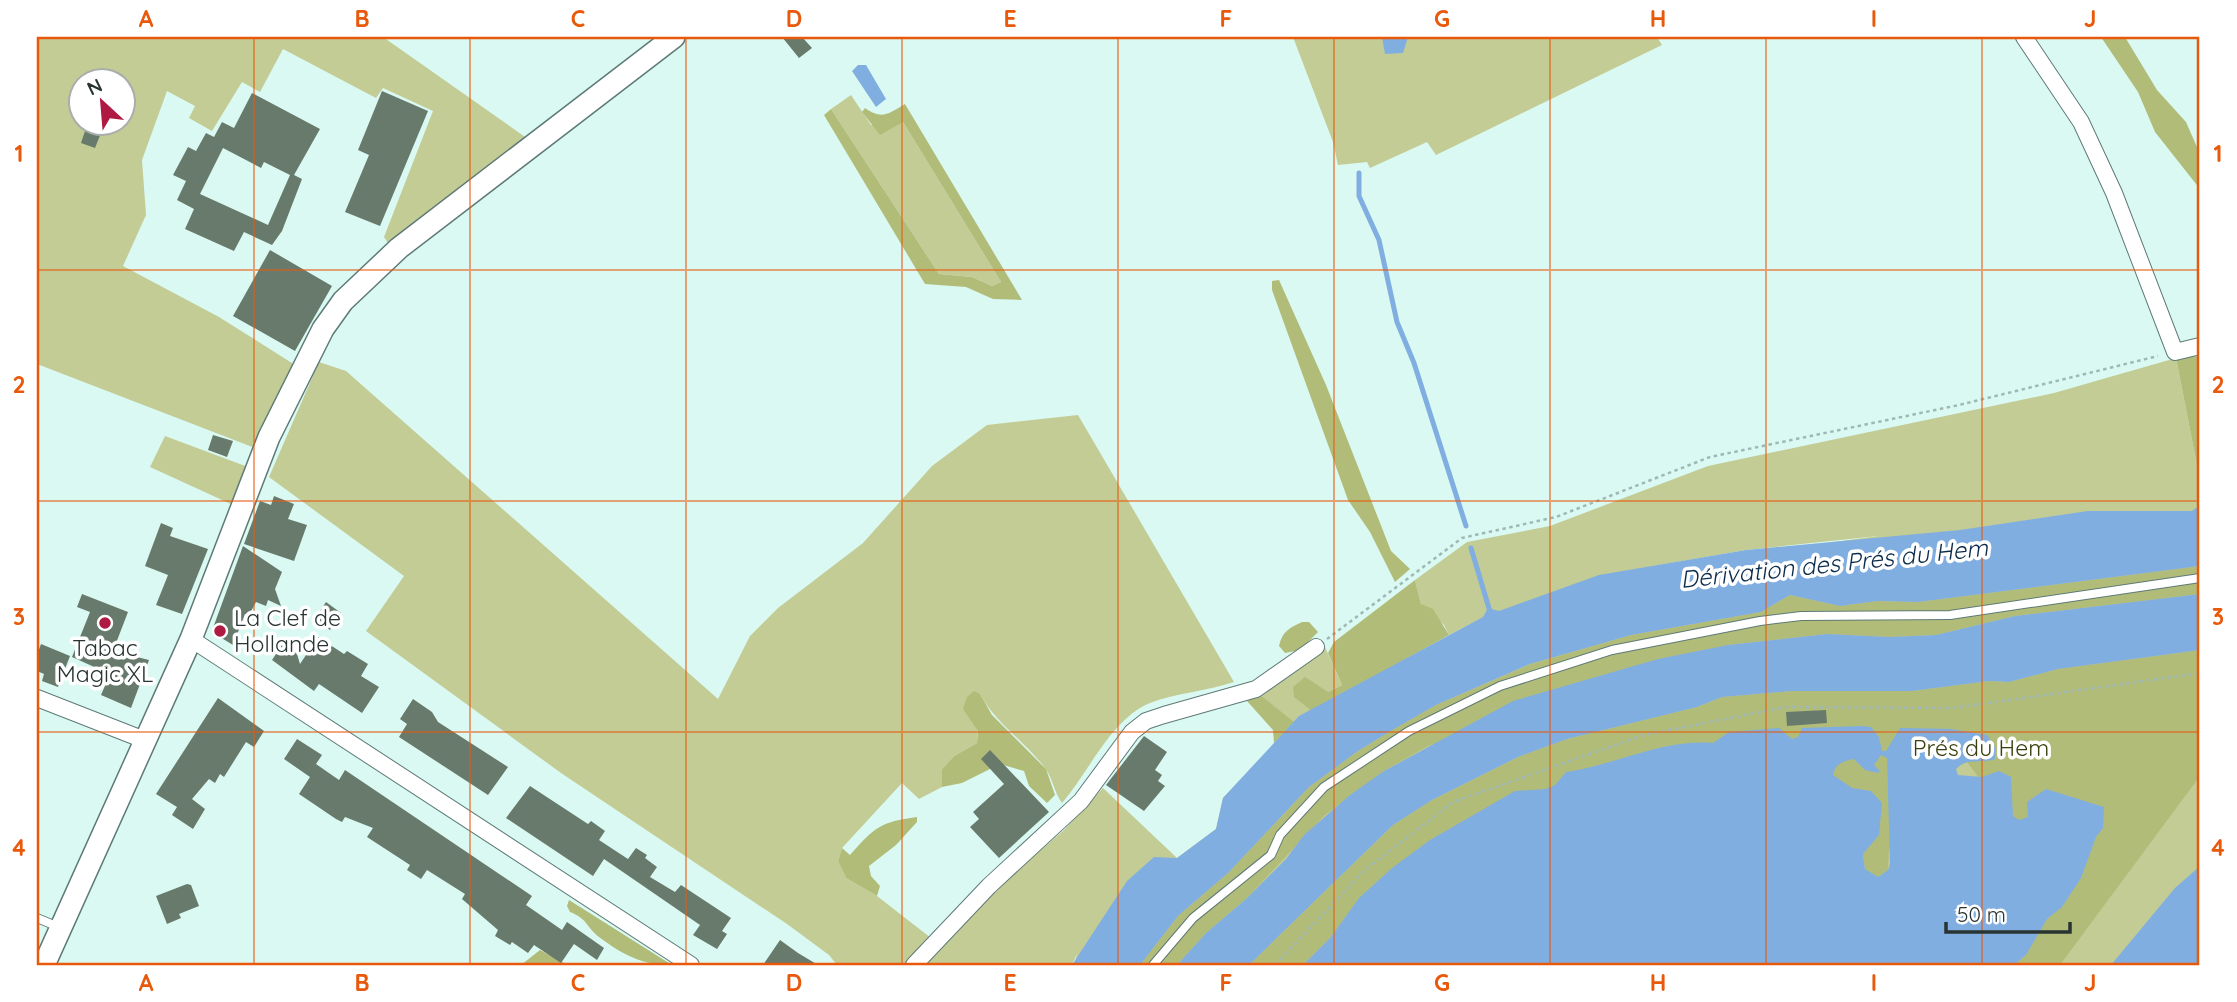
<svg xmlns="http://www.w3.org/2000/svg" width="2237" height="1002" viewBox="0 0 2237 1002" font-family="Quicksand,sans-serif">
<rect width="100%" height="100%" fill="#daf9f3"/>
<!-- green -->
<path fill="#c3cc95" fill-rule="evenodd" d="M37 37H383L528 139 388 243 384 237 433 111 383 88 376 98 283 49 260 92 242 82 212 131 189 118 195 106 167 91 142 160 146 215 123 266 219 317 295 365 255 448 37 364ZM80 80H122V122H80Z
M1293 37H1657L1662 45 1436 155 1427 142 1370 168 1367 162 1338 165 1333 142Z
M851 95 871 125 903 122 1001 282 992 286 972 277 939 274 831 109Z
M2176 358 2200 481V505L2193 511H2088L2200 520V965H1074L1077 954 1072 965H922L994 890 1064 830 1103 788 1177 858 1216 829 1223 798 1294 723 1258 693 1325 647 1342 685 1328 692 1311 710 1483 617 1449 635 1444 625 1421 604 1415 580 1467 542 1550 526 1708 466 2054 393ZM1878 536 1648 567 1746 550Z
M319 362 346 371 718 699 750 636 778 608 863 543 932 466 987 425 1078 415 1234 682C1207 691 1176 693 1150 703 1111 719 1089 772 1062 803 1054 792 1053 779 1045 768 1025 741 996 724 980 694L977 743 954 756 942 769V787L919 799 902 783 842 848 838 861 846 878 877 896 931 938 903 965H837L829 955 787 924 561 773 366 631 404 576 269 477Z
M165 436 248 467 233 505 150 467Z"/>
<!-- forest -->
<path fill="#b2bc79" d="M2101 37H2125L2157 90 2186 122 2200 154V189L2155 132 2138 92Z
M905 104 1022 300 993 299 966 287 925 284 824 115 831 109 939 274 972 277 992 286 1001 282 903 122 880 135 862 112 865 108C882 120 888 114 905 104Z
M1279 280 1326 385 1391 551 1410 569 1395 582 1370 532 1348 500 1272 290V281Z
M2200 356V481L2176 358Z
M2200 566V594L2015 616 1936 635 1890 637 1827 634 1728 645 1428 746 1384 771 1324 816 1246 899 1206 933 1177 965H1140L1178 916 1228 873 1309 787 1358 751 1394 729 1436 705 1531 664 1631 635 1761 612 1790 595 1840 606 1878 601 1918 602Z
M1415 580 1421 604 1433 609 1449 635 1312 711 1294 697 1293 687 1305 677 1328 692 1342 685 1328 653 1334 642Z
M1302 622H1309L1318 632 1300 650 1285 653 1279 646C1282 632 1289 628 1302 622Z
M2200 650V776L2060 965H2014L2026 955 1993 797 1959 751 1889 850 1888 870 1878 877 1865 870 1863 854 1872 841 1331 937 1303 965H1249L1393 825 1432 800 1518 757 1567 739 1697 707 1722 697 1791 691H1912L1989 681 2009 682 2058 669Z
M974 691 980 694 992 715 1046 769 1055 795 1047 803 1029 786 1024 771 1000 764 962 783 942 787V769L954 756 977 743 978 731 963 709 967 697Z
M1258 693 1294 722 1274 743 1273 730 1247 701Z
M917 817V822L896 845 869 866 871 876 880 886 877 896 846 878 838 861 842 848 850 855C875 827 880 822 917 817Z
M569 900 672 965C642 965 623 955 599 937 586 927 588 919 570 912L567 906Z
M540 950 568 965H521Z"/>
<!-- water -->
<path fill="#81aee1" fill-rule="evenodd" d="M1382 37H1408L1403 53 1385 54Z
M858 65H866L886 99 876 107 852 71Z
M2200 505V566L1918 602 1878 601 1840 606 1790 595 1761 612 1631 635 1530 664 1436 705 1394 729 1358 751 1309 787 1228 873 1178 916 1140 965H1072L1127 881 1154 857 1177 858 1216 829 1223 798 1299 716 1483 617 1488 608 1499 611 1599 575 1746 550 1960 530 2088 511H2192Z
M2200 594V650L2058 669 2009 682 1989 681 1912 691H1791L1722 697 1697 707 1567 739 1518 757 1432 800 1393 825 1249 965H1177L1206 933 1246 899 1286 859 1304 835 1350 795 1384 771 1513 701 1658 659 1728 645 1827 634 1890 637 1936 635 2015 616Z
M1862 726 1871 727 1879 737 1882 751H1886L1900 728 1951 729 1987 735 1995 747V759C1981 764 1967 757 1956 769L1958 775 1982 777 1999 771 2011 777 2013 816 2019 820 2028 817 2027 802 2046 789 2104 807 2103 828 2096 837 2081 878 2062 907 2047 919 2026 955 2014 965H1303L1331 937 1359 898 1392 868 1430 840 1515 791 1546 789 1555 785 1566 772C1615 765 1662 739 1713 743L1729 732 1779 728 1792 739 1798 737 1802 728ZM1881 755 1887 758 1890 864 1888 870 1878 877 1865 869 1863 854 1879 835 1882 803 1871 791 1852 788 1833 775C1835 764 1843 761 1854 759L1865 770 1878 773 1880 771 1874 765Z
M2200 866V965H2111L2175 888Z"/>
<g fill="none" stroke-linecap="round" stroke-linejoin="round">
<!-- stream -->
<path stroke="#81aee1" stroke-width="5" d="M1359 173V196L1379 240 1397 322 1414 363 1466 526
M1471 548 1491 615"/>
</g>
<!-- building -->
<path fill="#687a6b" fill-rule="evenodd" d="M782 37H802L812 48 799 58Z
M382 91 428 111 380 226 345 212 369 155 358 150Z
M252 93 320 129 294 175 302 179 282 231 272 245 244 232 234 251 185 229 194 209 177 200 186 181 173 175 188 147 196 151 206 133 214 137 222 122 234 128ZM223 148 261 168 264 162 290 175 268 225 200 194Z
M86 128 101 133 95 148 81 143Z
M270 250 332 286 295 351 233 316Z
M213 435 233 441 227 457 208 450Z
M274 496 294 504 288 519 307 525 294 561 244 544 260 501 271 505Z
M161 523 173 528 170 536 208 549 182 614 156 605 168 575 145 566Z
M243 546 282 572 275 589 281 606 268 600 266 606 256 602 249 615 245 614 233 645 215 634 213 628Z
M82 594 128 612 113 651 149 660 131 708 101 695 110 674 72 657 90 612 77 607Z
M326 602 341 613 330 630 315 619Z
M318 637 344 654 347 651 368 664 361 676 379 687 362 713 319 684 314 691 272 660 286 639 294 644 300 664Z
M41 644 70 656 58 687 42 681 44 674 37 671V655Z
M218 698 264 731 254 747 246 742 224 777 220 774 215 783 209 779 192 799 205 809 193 829 172 815 177 807 156 794Z
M413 699 432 712 438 722 508 767 488 795 399 737 407 724 400 719Z
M1826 710 1827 723 1787 726 1786 712Z
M1144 736 1167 752 1155 770 1162 775 1158 781 1165 786 1144 811 1106 785Z
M297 739 322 755 316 764 339 780 345 770 532 896 526 905 562 930 567 922 604 948 597 960 574 944 561 963 534 945 528 953 512 942 510 945 495 936 498 930 462 899 465 894 427 870 421 879 407 870 410 865 367 837 373 828 345 817 342 822 336 819 299 794 310 777 284 759Z
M990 750 1049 812 999 858 970 827 979 819 973 812 1004 784 981 759Z
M530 786 588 824 591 821 605 831 599 840 628 859 636 848 647 855 645 858 657 867 650 877 675 892 681 885 731 918 722 931 727 934 717 949 693 935 700 925 604 859 593 876 506 818Z
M187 884 191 885 199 906 179 914 181 918 167 924 156 896Z
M780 940 798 953 818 965H763Z"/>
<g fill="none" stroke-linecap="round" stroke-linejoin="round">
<!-- lane casing -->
<g stroke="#5e7a76" stroke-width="10">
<path id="lane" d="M37 918 61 928
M1153 965 1193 918 1271 855 1280 835 1324 787 1409 731 1500 686 1612 650 1760 621 1801 616 1950 615 2200 578"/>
</g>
<!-- street casing -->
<g stroke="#5e7a76" stroke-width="18">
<path id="street" d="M2024 37 2081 122 2114 193 2175 352 2200 346
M191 639 691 965
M37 698 147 741
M914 965 989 886 1081 801 1132 732 1146 721 1164 715 1256 689 1316 647"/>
</g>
<!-- secondary casing -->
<g stroke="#5e7a76" stroke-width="24">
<path id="secondary" d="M44 965 191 639 269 437 323 329 343 301 399 248 674 37"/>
</g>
<!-- path -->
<path stroke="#9fb8b4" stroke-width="2.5" stroke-dasharray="3.5 3.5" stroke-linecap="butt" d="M1327 639 1462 538 1556 517 1710 457 1959 405 2158 356
M1275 965 1364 871 1453 802 1644 735 1786 707 1953 708 2200 673"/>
<!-- lane -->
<use href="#lane" stroke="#fff" stroke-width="8"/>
<!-- street -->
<use href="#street" stroke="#fff" stroke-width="16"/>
<!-- secondary -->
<use href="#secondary" stroke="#fff" stroke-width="21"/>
</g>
<!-- grid -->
<path fill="none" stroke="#e8590c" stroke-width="2" stroke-opacity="0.55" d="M254 37V965M470 37V965M686 37V965M902 37V965M1118 37V965M1334 37V965M1550 37V965M1766 37V965M1982 37V965M37 270H2200M37 501H2200M37 732H2200"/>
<!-- markers -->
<g fill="#ae1a42" stroke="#fff" stroke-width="2.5">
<circle cx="105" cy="623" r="7"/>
<circle cx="220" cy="631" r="7"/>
</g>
<g text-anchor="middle" stroke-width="7" stroke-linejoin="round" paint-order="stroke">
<!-- poi labels -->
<g font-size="23" fill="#283432" stroke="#fff" text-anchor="start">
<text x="234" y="626">La Clef de<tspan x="234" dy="26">Hollande</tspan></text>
<text x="105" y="656" text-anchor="middle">Tabac<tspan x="105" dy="26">Magic XL</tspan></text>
</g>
<!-- park labels -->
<g font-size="23" fill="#3a400d" stroke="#fff">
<text x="1981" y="756">Prés du Hem</text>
</g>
<!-- water labels -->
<g font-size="24" font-style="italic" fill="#0b2b4c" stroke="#fff">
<text transform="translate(1834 564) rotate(-6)" y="8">Dérivation des Prés du Hem</text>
</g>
</g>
<!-- border -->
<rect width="2237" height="1002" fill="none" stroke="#ffffff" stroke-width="77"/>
<!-- north arrow -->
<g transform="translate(102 102) rotate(334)"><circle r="33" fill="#ffffff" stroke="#a9aead" stroke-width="2"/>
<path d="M0-5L12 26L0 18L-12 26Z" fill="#ae1a42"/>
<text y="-10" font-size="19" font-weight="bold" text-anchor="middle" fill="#283432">N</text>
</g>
<!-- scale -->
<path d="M1946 922v10h124v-10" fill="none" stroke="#283432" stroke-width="3.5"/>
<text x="1957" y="922" font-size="21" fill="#283432" stroke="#ffffff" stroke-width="5" paint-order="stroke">50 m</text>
<rect x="38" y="38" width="2160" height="926" fill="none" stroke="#e8590c" stroke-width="2.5"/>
<g font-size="23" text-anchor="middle" font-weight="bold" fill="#e8590c">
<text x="146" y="27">A</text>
<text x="362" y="27">B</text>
<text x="578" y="27">C</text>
<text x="794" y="27">D</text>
<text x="1010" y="27">E</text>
<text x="1226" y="27">F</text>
<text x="1442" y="27">G</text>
<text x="1658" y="27">H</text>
<text x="1874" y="27">I</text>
<text x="2090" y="27">J</text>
<text x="19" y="162">1</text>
<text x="2218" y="162">1</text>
<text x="19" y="393">2</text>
<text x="2218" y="393">2</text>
<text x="19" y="625">3</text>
<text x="2218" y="625">3</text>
<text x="19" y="856">4</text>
<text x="2218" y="856">4</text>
<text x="146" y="991">A</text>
<text x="362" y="991">B</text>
<text x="578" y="991">C</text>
<text x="794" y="991">D</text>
<text x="1010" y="991">E</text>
<text x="1226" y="991">F</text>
<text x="1442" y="991">G</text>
<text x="1658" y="991">H</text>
<text x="1874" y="991">I</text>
<text x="2090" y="991">J</text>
</g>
</svg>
